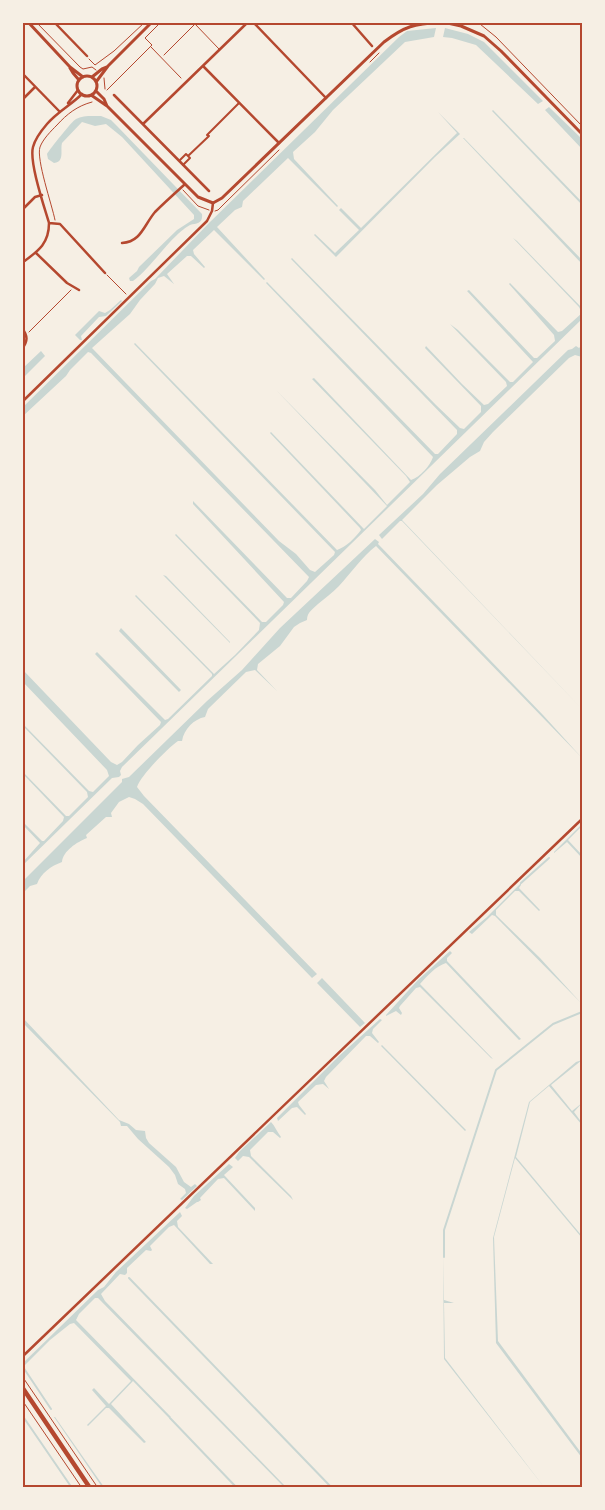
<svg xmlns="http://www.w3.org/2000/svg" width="605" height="1510" viewBox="0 0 605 1510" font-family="Quicksand,sans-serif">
<rect width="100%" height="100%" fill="#f6efe4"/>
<!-- water -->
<path fill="#c9d6d2" d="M436 28 434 37 405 42 333 110 315 132 293 152 294 159 338 206 337 207 288 158 243 201 242 207 235 210 217 227 265 279 264 280 214 230 193 250 194 254 205 267 204 268 191 256H187L167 274 174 284 164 276 158 278 155 284 140 300 130 314 92 348 279 541 296 554 310 570 315 572 334 555 335 552 134 344 135 343 337 550C346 547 355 538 361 530L360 528 270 433 271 432 363 528 364 529 387 506 276 390 375 490 387 505 410 482 406 476 312 379 314 378 411 480C420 477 430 466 433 457L266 283 267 282 435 454H438L457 434V430L291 259 292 258 436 405 460 428 464 429 481 412V406L425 348 426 346 462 384 484 405 488 404 507 386 506 382 450 324 458 330 510 382H513L533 362 467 291 469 290 534 358H537L555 341 554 335 509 284 510 283 558 332 562 331 582 313 579 307 513 238 517 241 582 308V319L122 767 120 771 121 775 119 777 112 778 23 865V862L40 843 23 825V822L42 841H44L63 821 64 817 23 774V772L66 816H69L88 797 87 792 23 726V724L89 791 93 792 109 776 107 770 23 682V670L111 762 117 765 122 762 138 745 160 725 161 722 95 654 97 652 165 720 168 719 212 676V674L135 596 136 595 214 674 235 655 259 630 260 623 175 535 176 534 262 622H266L283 605 284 602 193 504V501L287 598H291L307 581 309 577 91 353 88 352 70 370 66 376 23 416V407L151 281 155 279 209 223 399 37 407 31Z
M445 28 468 34 484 42 543 101 538 104 476 45 452 38 443 37Z
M549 107 582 139V149L545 110Z
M493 110 582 202V205L492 111Z
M438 112 460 134 435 157 336 257 314 235 315 234 335 253 359 230 339 210 341 208 361 228 457 133Z
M101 116 111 120 117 126 202 214C203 224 197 223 190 225 186 227 180 232 177 235 162 249 149 269 133 281H130L129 278 137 271 139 267 177 230 194 219V215L122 137 106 124 95 126 82 122 62 143C60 150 65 162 54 163L48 159 47 154C50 149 72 121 76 119 83 115 93 116 101 116Z
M463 138H464L582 260V264Z
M121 300 122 301 106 316 99 317 81 336 82 340H80L75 335 99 311 105 313 110 310Z
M582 345V357L575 355 569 358 493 432 484 442 480 451 470 457 437 485 402 520 582 709 402 521H400L382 539 379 535 423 494 440 474 568 350 572 349 576 346 579 348Z
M41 351 45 356 23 378V368Z
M375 539 379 542 378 544 379 545 543 715 582 758 376 546C362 557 351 573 339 586 332 593 325 598 318 604 313 609 307 612 307 620L300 623 294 627 280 646 258 664 257 670 277 691 255 670 246 672 208 709 205 717C194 719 184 729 182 741H178C167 749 141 775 137 787L144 796 317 974 312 978 143 804 135 799 129 797 119 802 111 813 112 817H106L86 835 87 838C77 842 63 851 62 862 51 866 41 873 37 884L30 886 23 893V881L122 782V779L129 777 207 701 242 670 280 628Z
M163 575 166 576 230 642V643Z
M121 628 181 690 179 692 119 631Z
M582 824V826L568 840 582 855V858L567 842 554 853V852Z
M521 883V885L519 888 540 910 539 911 519 891H515L496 910V915L540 958 581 1003 495 916 492 915 472 934 469 932 487 917Z
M450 951 452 953 447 958V961L521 1039 519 1040 446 963C436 966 427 976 420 984L493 1059 491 1058 420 987 416 988 400 1006 399 1008 402 1013 401 1015 396 1011 386 1016V1015L418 980Z
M322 978 365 1023 360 1027 317 983Z
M23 1018 119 1120 129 1124 136 1130 145 1131 146 1138 149 1143 176 1167 184 1182 191 1187 195 1184 197 1186 182 1200 180 1199 186 1193 185 1189 178 1184 175 1175 169 1167 138 1139 127 1126H121L120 1122 23 1023Z
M380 1019 382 1020 373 1029 372 1033 379 1042 378 1043 370 1036H366L326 1077 324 1081 329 1089 323 1084 316 1085 298 1102 299 1105 306 1114 305 1115 297 1107 292 1108 278 1121 277 1118 339 1056Z
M382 1045 466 1130 465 1131 381 1046Z
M582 1060 551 1085 572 1111 582 1103 574 1112 582 1123V1125L549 1086 530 1102 516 1157 582 1236V1238L515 1158 494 1237 498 1341 582 1454V1458L496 1343 493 1238 529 1102 576 1062Z
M271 1122C275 1126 277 1132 281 1137L280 1138 273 1132H268L250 1150 251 1156 291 1196 293 1200 249 1157 243 1156 238 1161 235 1158 239 1152Z
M229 1164 233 1167 224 1175 255 1208V1211L224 1178 218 1179 200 1198 201 1200 198 1202H197L187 1209 185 1208 194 1196Z
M180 1212 182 1216 177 1221 178 1227 213 1264H210L174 1225 169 1227 150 1246 152 1250 151 1251 146 1250 127 1268V1273L125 1275 120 1274 101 1294 105 1301 286 1487H284L98 1298H95L79 1314 76 1320 171 1417 169 1418 133 1381 111 1404 146 1442 144 1443 109 1408H106L88 1426 87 1425 106 1406 92 1390 94 1388 109 1404 131 1381 74 1323 70 1324 50 1340 23 1367V1363L98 1290 104 1287 116 1272Z
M443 1256 444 1300 454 1303H444L445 1358 544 1487 444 1359Z
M54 1417H55L104 1487H102Z"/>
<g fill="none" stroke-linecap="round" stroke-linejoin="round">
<!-- stream -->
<path stroke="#c9d6d2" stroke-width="2" d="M521 883 549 858
M444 1257V1230L496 1070 553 1024 582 1012
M129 1278 332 1488
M23 1367 51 1409
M22 1415 72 1488
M170 1418 237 1488"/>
<!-- path -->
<path stroke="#b5482f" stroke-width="1" d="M36 22 80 67 83 69 92 67 96 70
M475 22 480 24 496 37 582 126
M151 47 181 78
M89 59 95 65 114 51 144 23
M370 62 379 53
M104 78 105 89
M107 90 152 45 145 38 161 22
M183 190 198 206 209 210
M215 211 218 210 226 202 279 150
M55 220C52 205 36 159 40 147 43 139 51 131 57 125 67 114 77 106 92 102
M107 275 126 294
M29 332 71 290
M22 1376 98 1488"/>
<!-- service -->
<path stroke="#b5482f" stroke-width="1" d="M164 55 195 24 219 49
M22 1400 82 1488"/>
<!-- pedestrian -->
<path stroke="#b5482f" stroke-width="2" d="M188 156 209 136 207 135 239 103
M180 160 186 154 190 158 183 165"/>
<!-- minor -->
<path stroke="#b5482f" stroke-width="2.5" d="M54 22 87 56
M253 22 326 98
M351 22 372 46
M22 35H23
M203 66 279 143
M22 73 60 112
M114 95 209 191
M22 100 35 87
M68 103 78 90
M143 124 248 22
M22 210 35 197 42 195
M49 223C44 206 29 162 33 147 35 139 41 131 47 124 57 112 71 105 82 94
M122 243C141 242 144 225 155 212 164 203 174 194 184 185
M36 253 67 283 79 290
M22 263C38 251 49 244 49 223L60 224 105 273
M22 328C28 336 28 341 22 349
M22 402 207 221 212 211 213 203
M22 1357 582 819"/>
<!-- tertiary -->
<path stroke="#b5482f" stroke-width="3" d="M28 22 70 67 83 77
M443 22 461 26 484 36 501 51 582 134
M70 68 73 73 79 80
M77 86a10 10 0 1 1 20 0a10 10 0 1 1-20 0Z
M92 77 102 69 107 67
M96 82 108 66 152 22
M96 91 104 99 107 106
M91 95 107 106 198 197 213 203 222 198 384 42C405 26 414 24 441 22"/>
<!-- primary -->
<path stroke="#b5482f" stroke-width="4.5" d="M22 1387 90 1488"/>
</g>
<!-- border -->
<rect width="605" height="1510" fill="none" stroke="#f6efe4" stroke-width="48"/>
<rect x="24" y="24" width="557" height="1462" fill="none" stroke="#b5482f" stroke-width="2"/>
</svg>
